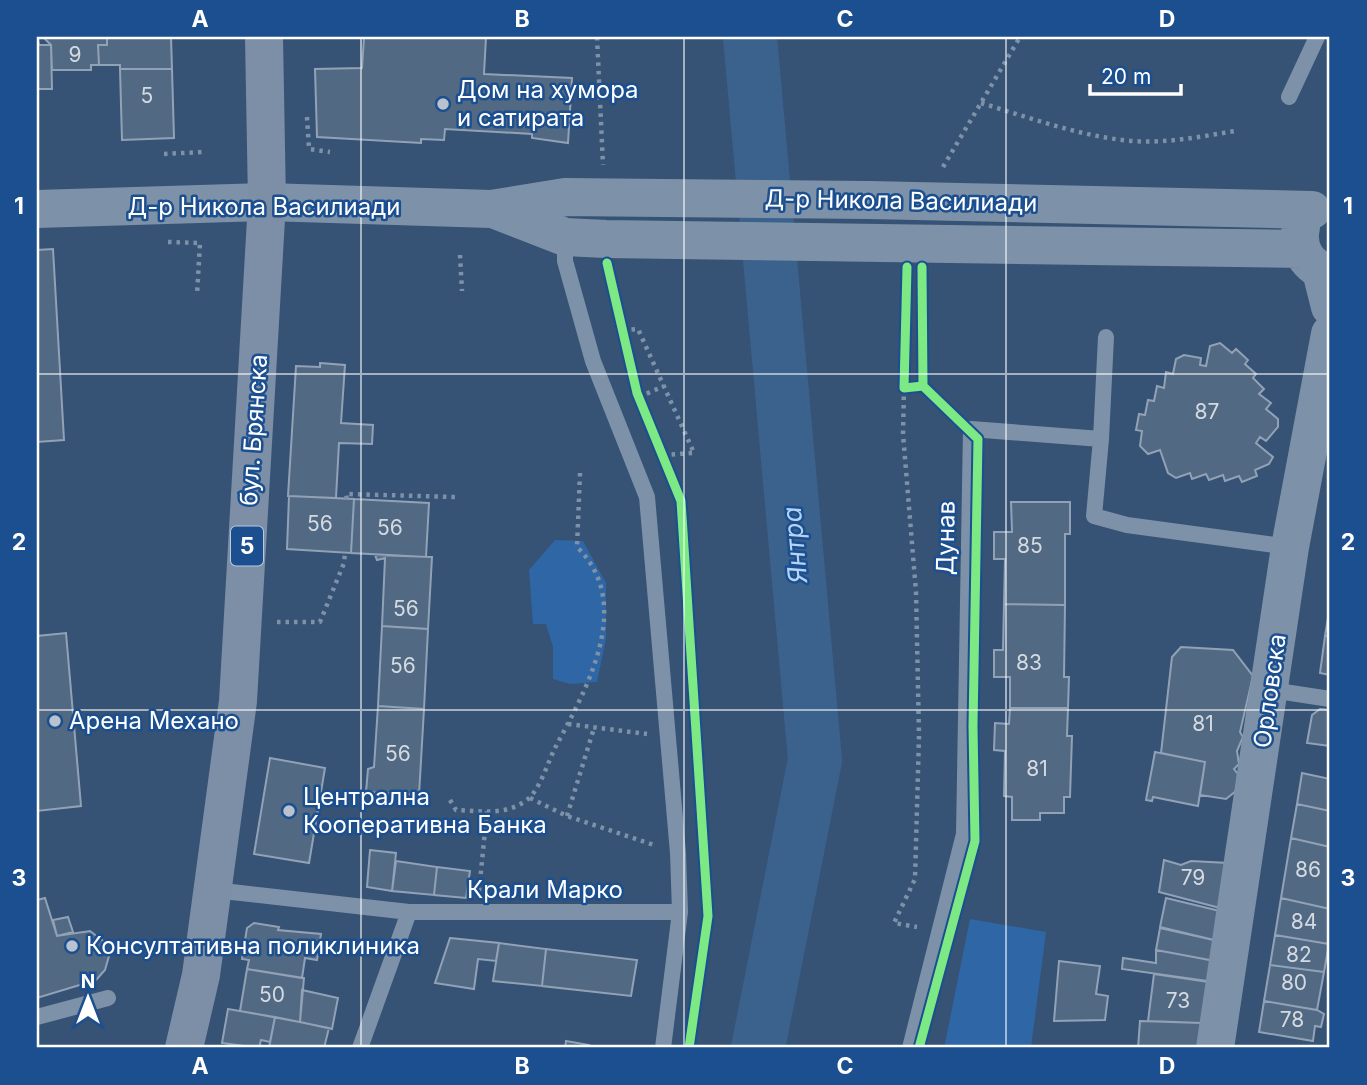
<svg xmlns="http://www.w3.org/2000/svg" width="1367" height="1085" viewBox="0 0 1367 1085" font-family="Inter,sans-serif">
<rect width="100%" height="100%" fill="#365274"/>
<!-- green -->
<path fill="#2f66a5" d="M555 540 583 541 606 583V639L597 682 570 684 553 679V647L546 624H533L529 570Z
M970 919 1046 932 1031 1048H944Z"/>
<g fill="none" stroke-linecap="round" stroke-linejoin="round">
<!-- river -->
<path stroke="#3b618d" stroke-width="54" d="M750 37 815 760 758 1048"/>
</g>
<!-- building -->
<path fill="#526984" stroke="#92a2b6" stroke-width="2" d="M37 37 39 45H51L52 89H37Z
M43 37H107V45H98L99 65H91V70H52L51 45Z
M107 37H171L172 69H120V65H99L98 45H107Z
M364 37H486L484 74 572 78 568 143 532 138V134L445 129 444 140 421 139V143L317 137 315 69 362 68Z
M120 69H172L174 138 122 140Z
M53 249 64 440 37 442V250Z
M1220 343 1232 353 1236 349 1248 360 1245 364 1256 374 1253 378 1264 389 1259 394 1271 403 1266 409 1278 419V427L1266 441 1260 437 1256 443 1273 457 1269 464 1255 470 1257 476 1242 482 1239 476 1225 481 1223 475 1209 480 1206 474 1192 479 1190 473 1176 478 1168 473 1160 450 1148 454 1140 446 1142 431 1136 430 1139 414 1145 415 1148 400 1154 401 1157 386 1164 388 1166 372 1173 374 1176 359 1184 355 1201 358 1200 365 1206 366 1210 346Z
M320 363 345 365 341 423 373 425 372 444 339 443 336 498 288 496 296 366 320 367Z
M289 496 354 499 351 553 287 549Z
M354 499 429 503 426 557 351 553Z
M1011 502H1070V534H1065V605L1004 604 1005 559H994V532H1012Z
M375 555 432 557 428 629 382 626 385 558 377 560Z
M1004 604 1065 605 1064 677H1069L1068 708H1010V677H994V650H1003Z
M1330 606V636H1325Z
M382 626 428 629 424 709 378 706Z
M66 633 81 806 37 811V636Z
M1325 636H1330V675L1320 673Z
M1181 647 1233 650 1253 676 1240 732 1243 737 1237 751 1239 764 1234 769 1238 774 1236 791 1226 799 1200 795 1205 762 1161 753 1172 657Z
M378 706 424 709 419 795 366 792 368 769 374 767Z
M1010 708H1068L1067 736H1072L1070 797H1064V813H1040V820H1012V797L1004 796 1005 751 994 750 995 723 1009 724Z
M1320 709 1330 710V746L1307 743 1312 715Z
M1155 752 1205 762 1198 806 1153 797 1152 801 1146 800Z
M270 758 325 768 309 863 254 854Z
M1302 773 1330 779V811L1297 804Z
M1297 804 1330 811V847L1291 838Z
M1291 838 1330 847V909L1281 898Z
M370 850 396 853 392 891 367 887Z
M1164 860 1181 865 1191 861 1228 863 1220 908 1159 892Z
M396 861 437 867 434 895 392 891Z
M437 867 470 871 466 898 434 895Z
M45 898 57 936 90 931 103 941 109 956 105 970 96 980 37 998V900Z
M1166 898 1220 911 1214 940 1160 927Z
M1281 898 1330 909 1329 944 1275 935Z
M68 917 73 932 57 936 53 920Z
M254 923 279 927 278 930 321 934 317 960 305 958 302 978 247 969 249 960 242 959 247 928Z
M1160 928 1218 941 1215 961 1156 950Z
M1275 935 1329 944 1324 972 1270 965Z
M450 938 499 943 496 961 478 959 474 989 435 983Z
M499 943 546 949 542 986 493 981Z
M546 949 637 960 631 996 542 986Z
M1156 950 1215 961 1207 981 1122 969 1123 958 1156 963Z
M1059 961 1100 966 1096 994 1108 996 1105 1020 1054 1021Z
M1270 965 1324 972 1317 1010 1264 1001Z
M247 969 304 978 300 1022 240 1011Z
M1154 974 1209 982 1202 1023 1148 1021Z
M302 990 338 998 332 1029 300 1022Z
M1264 1001 1317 1010 1324 1014 1321 1027 1315 1026 1313 1041 1259 1032Z
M228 1009 275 1017 270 1042 261 1040 259 1048 222 1043Z
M275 1017 329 1028 324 1048H269Z
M1140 1021 1202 1023 1199 1048H1138Z
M566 1041 589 1045 588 1048H565Z"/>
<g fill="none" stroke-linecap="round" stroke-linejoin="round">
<!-- path -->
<path stroke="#7d92a8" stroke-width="4.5" stroke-dasharray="3.5 5" stroke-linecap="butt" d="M597 37 603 165
M981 103C1027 117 1074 134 1122 140 1160 145 1198 137 1235 131
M307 117 309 149 330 152
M164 154 202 152
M943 167 1020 37
M168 242 200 243 197 295
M460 255 462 291
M906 278 904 388 923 386
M623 330 638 329 694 453 662 455
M904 388 903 434 916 592 919 736 915 879 894 923 917 927
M639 397 664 386
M347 499 346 494 455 497
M277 622H320L344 563 345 553
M568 724 647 734
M530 798 567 816 657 846
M450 800 456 810C482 811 507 816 528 799 540 789 548 762 555 748 587 688 635 604 577 547L580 473
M567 816 594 728
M479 891 487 811"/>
<!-- service -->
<path stroke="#7d92a8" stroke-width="16" d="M1289 97 1317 37
M565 237V261L593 361 647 497 678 853 680 912 663 1048
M1101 439 1106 337
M1271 690 1330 699
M214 890 409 912H680
M37 1017 108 998
M360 1048 409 912
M910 1048 964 834 971 429 1101 439 1094 516 1127 525 1290 547"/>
<!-- tertiary -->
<path stroke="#7d92a8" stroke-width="38" d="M37 209 267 202 491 209 565 197 869 200 1312 210
M493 209 565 237 606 239 1302 249
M1301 227C1296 249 1308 268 1330 273
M1321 271 1330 307
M1215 1048 1290 547 1330 334"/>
<!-- primary -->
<path stroke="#7d8ea7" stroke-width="38" d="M184 1048 201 975 238 701 267 202 264 37"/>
<!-- cycleway casing -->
<g stroke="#1b4f8f" stroke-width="13">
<path id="cycleway" d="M607 263 637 393 681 501 708 916 689 1048
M907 267 904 388 923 386 978 439 973 726 975 841 919 1048
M922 267 923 386"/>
</g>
<!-- cycleway -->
<use href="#cycleway" stroke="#7ce984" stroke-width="9"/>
</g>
<!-- grid -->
<path fill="none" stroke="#fff" stroke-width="2" stroke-opacity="0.55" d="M361 37V1048M684 37V1048M1006 37V1048M37 374H1330M37 710H1330"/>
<!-- markers -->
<g fill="#b9c2ce" stroke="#1b4f8f" stroke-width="2.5">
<circle cx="443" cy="104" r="7"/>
<circle cx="55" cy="721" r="7"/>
<circle cx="289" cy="811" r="7"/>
<circle cx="72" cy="946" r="7"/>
</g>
<g text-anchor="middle" stroke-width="5" stroke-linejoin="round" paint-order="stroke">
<!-- number labels -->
<g font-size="21" fill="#d4dae0">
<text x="75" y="62">9</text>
<text x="147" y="103">5</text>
<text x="1207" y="419">87</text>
<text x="320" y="531">56</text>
<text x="390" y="535">56</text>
<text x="1030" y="553">85</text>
<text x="406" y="616">56</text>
<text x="1029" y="670">83</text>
<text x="403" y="673">56</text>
<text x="1203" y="731">81</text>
<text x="398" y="761">56</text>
<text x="1037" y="776">81</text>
<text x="1308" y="877">86</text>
<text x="1193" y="885">79</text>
<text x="1304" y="929">84</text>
<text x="1299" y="962">82</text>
<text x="1294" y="990">80</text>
<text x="272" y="1002">50</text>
<text x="1178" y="1008">73</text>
<text x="1292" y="1027">78</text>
</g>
<!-- shield labels -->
<rect fill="#1b4f8f" stroke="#bbcadd" stroke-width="2" x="231" y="526.5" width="32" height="39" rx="5"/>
<g font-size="23" font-weight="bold" fill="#fff">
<text x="247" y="554">5</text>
</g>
<!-- poi labels -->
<g font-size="24" fill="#fff" stroke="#1b4f8f" text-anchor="start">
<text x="457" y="98">Дом на хумора<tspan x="457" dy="28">и сатирата</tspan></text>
<text x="69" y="729">Арена Механо</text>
<text x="303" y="805">Централна<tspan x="303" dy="28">Кооперативна Банка</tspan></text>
<text x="86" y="954">Консултативна поликлиника</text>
</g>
<!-- street labels -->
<g font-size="24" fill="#fff" stroke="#1b4f8f">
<text transform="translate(901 201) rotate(1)" y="8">Д-р Никола Василиади</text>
<text x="264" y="215">Д-р Никола Василиади</text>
<text transform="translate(254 430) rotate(-86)" y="8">бул. Брянска</text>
<text transform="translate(946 538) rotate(-89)" y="8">Дунав</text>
<text transform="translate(1270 691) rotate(-82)" y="8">Орловска</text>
<text x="545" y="898">Крали Марко</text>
</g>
<!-- water labels -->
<g font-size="26" font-style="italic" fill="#b5d3f5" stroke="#1b4f8f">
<text transform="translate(795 545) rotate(-95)" y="9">Янтра</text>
</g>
</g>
<!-- border -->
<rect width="1367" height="1085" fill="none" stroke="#1b4f8f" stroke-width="77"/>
<!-- north arrow -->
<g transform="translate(88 998)" stroke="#1b4f8f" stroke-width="5" paint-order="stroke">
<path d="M0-5L12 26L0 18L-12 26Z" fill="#ffffff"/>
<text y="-10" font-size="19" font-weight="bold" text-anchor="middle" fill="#ffffff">N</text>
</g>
<!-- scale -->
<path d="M1090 84v10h91v-10" fill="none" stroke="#ffffff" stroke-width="3.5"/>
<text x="1101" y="84" font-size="21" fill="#ffffff" stroke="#1b4f8f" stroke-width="5" paint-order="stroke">20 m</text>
<rect x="38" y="38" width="1290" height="1008" fill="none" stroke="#fff" stroke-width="2.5"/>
<g font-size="23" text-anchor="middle" font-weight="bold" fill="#fff">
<text x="200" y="27">A</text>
<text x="522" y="27">B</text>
<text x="845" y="27">C</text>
<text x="1167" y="27">D</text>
<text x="19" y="214">1</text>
<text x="1348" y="214">1</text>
<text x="19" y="550">2</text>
<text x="1348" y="550">2</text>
<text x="19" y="886">3</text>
<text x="1348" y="886">3</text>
<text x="200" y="1074">A</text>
<text x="522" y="1074">B</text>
<text x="845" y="1074">C</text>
<text x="1167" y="1074">D</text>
</g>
</svg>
